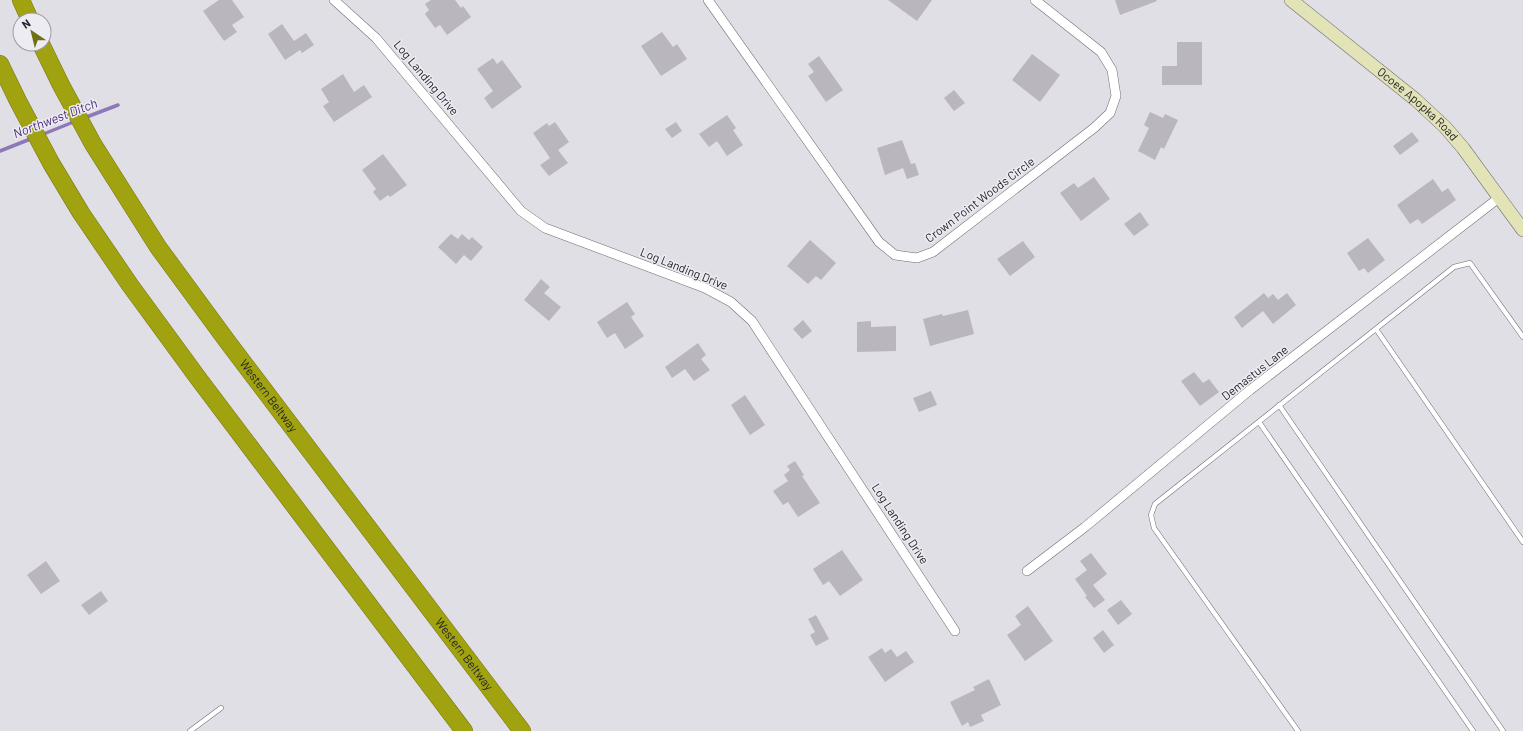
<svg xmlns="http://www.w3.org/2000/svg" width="1523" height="731" viewBox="0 0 1523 731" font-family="Barlow,sans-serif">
<rect width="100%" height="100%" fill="#e1dfe6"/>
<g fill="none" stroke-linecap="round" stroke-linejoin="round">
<!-- stream -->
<path stroke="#8d79b7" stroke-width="3.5" d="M84 118 118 105
M41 135 76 121
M0 151 33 138"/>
</g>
<!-- building -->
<path fill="#b9b7bd" d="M219 0H232L244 17 232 25 237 32 224 41 203 11Z
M431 0H455L461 8 463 6 471 17 447 35 440 25 435 28 425 14 429 10 425 4Z
M888 0H932L917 21Z
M1115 0H1156L1157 1 1120 15Z
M282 24 294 41 306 33 314 45 302 53 300 50 285 60 268 34Z
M662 32 673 47 677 44 687 59 661 76 641 46Z
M1177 42H1202V85H1162V66H1177Z
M1032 54 1060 75 1040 102 1012 80Z
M819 56 843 90 826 102 808 76 814 72 808 64Z
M493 58 497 64 502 60 522 87 492 109 484 98 493 91 477 69Z
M343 74 354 92 364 85 372 97 334 122 323 106 329 102 321 89Z
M954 90 965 103 954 111 944 98Z
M1150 112 1163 118 1165 114 1178 120 1164 149 1161 147 1155 160 1138 151 1149 128 1144 125Z
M727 115 736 128 733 130 743 145 727 156 717 141 709 147 699 134Z
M555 122 569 142 558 150 568 163 549 176 540 165 550 158 533 133 547 123 549 126Z
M676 122 682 131 672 138 665 129Z
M1412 132 1419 141 1400 155 1393 146Z
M902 140 911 164 915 163 919 175 907 179 903 168 885 175 877 148Z
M383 154 407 185 390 197 388 195 380 201 373 192 376 189 362 170Z
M1094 177 1110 199 1081 221 1060 193 1074 183 1078 188Z
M1433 179 1442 192 1448 188 1456 200 1422 224 1418 219 1410 224 1397 205Z
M1140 212 1149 225 1134 236 1124 224Z
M451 234 458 239 462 234 469 240 472 237 483 247 471 261 464 255 456 264 438 247Z
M1368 238 1385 260 1368 273 1364 268 1359 271 1347 253Z
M810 240 836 263 821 280 816 276 808 284 787 266Z
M1023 241 1035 257 1010 276 997 259Z
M541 279 550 287 544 293 561 307 549 321 524 300Z
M1264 293 1268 298 1273 294 1278 300 1287 293 1296 305 1273 324 1263 311 1242 328 1234 317Z
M627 302 635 314 631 317 644 336 625 349 615 333 607 338 597 322Z
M968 310 974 334 930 346 923 319 942 314 943 316Z
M803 320 812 331 802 339 793 329Z
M871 321V327L896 326V351L857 352V322Z
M698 343 706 355 701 359 710 370 694 381 685 369 672 378 665 367Z
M1194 372 1203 383 1209 379 1219 392 1200 406 1181 381Z
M931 391 937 405 919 412 913 398Z
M745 395 765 425 750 435 731 405Z
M795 461 804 475 802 476 820 503 798 517 788 502 783 505 773 491 788 481 784 475 790 470 787 466Z
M842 550 863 580 840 596 829 581 823 585 813 569Z
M1091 553 1107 574 1093 585 1105 600 1094 608 1085 597 1087 596 1075 579 1087 570 1080 561Z
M46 561 60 581 41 594 27 575Z
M101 591 108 601 89 615 81 605Z
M1121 600 1132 614 1118 625 1107 610Z
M1028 606 1053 641 1025 661 1007 635 1021 625 1015 616Z
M816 615 829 639 816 646 810 635 815 632 808 619Z
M1103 630 1114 645 1104 653 1093 638Z
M882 648 885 653 891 649 897 657 906 651 914 662 885 682 868 657Z
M989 679 1001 705 981 715 984 721 970 727 968 722 962 726 950 702 975 690 973 687Z"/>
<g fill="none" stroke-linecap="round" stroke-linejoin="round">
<!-- lane casing -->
<g stroke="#6d6b71" stroke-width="5.5">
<path id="lane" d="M1376 329 1523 542
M1279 405 1503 731
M1259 422 1473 731
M190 731 221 708
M1298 731 1154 528 1151 515 1155 504 1454 267 1470 263 1523 337"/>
</g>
<!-- street casing -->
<g stroke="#6d6b71" stroke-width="10">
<path id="street" d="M334 0 376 38 521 211 545 228 705 288 731 302 752 321 955 631
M708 0 879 242 895 255 917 258 933 252 1094 128 1110 113 1116 96 1112 70 1101 52 1035 0
M1027 571 1085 527 1250 390 1500 197"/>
</g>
<!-- secondary casing -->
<g stroke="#6d6b71" stroke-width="14">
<g id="secondary">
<path id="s1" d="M1291 0 1416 100 1445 127 1463 148 1523 230"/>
</g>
</g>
<!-- highway casing -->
<g stroke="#757618" stroke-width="18">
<g id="highway">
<path d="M21 0 30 20"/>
<path id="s2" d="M41 44 61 85 93 144 158 247 227 341 522 731"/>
<path d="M0 64 18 101 51 163 81 213 130 285 198 378 464 731"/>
</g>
</g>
<!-- lane -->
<use href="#lane" stroke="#fff" stroke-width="4.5"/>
<!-- street -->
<use href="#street" stroke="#fff" stroke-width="9"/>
<!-- secondary -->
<use href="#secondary" stroke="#e2e3b7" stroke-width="13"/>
<!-- highway -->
<use href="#highway" stroke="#a0a210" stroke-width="17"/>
</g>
<g text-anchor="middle" stroke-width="3" stroke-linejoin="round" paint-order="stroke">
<!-- street labels -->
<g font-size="12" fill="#252427" stroke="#eeecf3">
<text transform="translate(426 78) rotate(50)" y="4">Log Landing Drive</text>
<text dy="4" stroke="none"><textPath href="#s1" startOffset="164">Ocoee Apopka Road</textPath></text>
<text transform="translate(980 200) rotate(-37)" y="4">Crown Point Woods Circle</text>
<text transform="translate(684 269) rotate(22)" y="4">Log Landing Drive</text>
<text transform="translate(1255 373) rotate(-38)" y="4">Demastus Lane</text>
<text dy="4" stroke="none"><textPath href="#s2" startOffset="420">Western Beltway</textPath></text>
<text transform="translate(900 524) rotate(57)" y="4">Log Landing Drive</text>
<text dy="4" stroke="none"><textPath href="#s2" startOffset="744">Western Beltway</textPath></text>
</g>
<!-- water labels -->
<g font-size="13" font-style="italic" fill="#4c2e7a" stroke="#eeecf3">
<text transform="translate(55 118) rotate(-21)" y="5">Northwest Ditch</text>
</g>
</g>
<!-- north arrow -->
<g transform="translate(32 32) rotate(325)"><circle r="19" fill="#eeecf3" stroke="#9e9ca1"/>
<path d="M0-3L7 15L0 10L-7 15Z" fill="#6e7013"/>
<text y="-6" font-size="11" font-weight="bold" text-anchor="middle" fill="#252427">N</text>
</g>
</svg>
